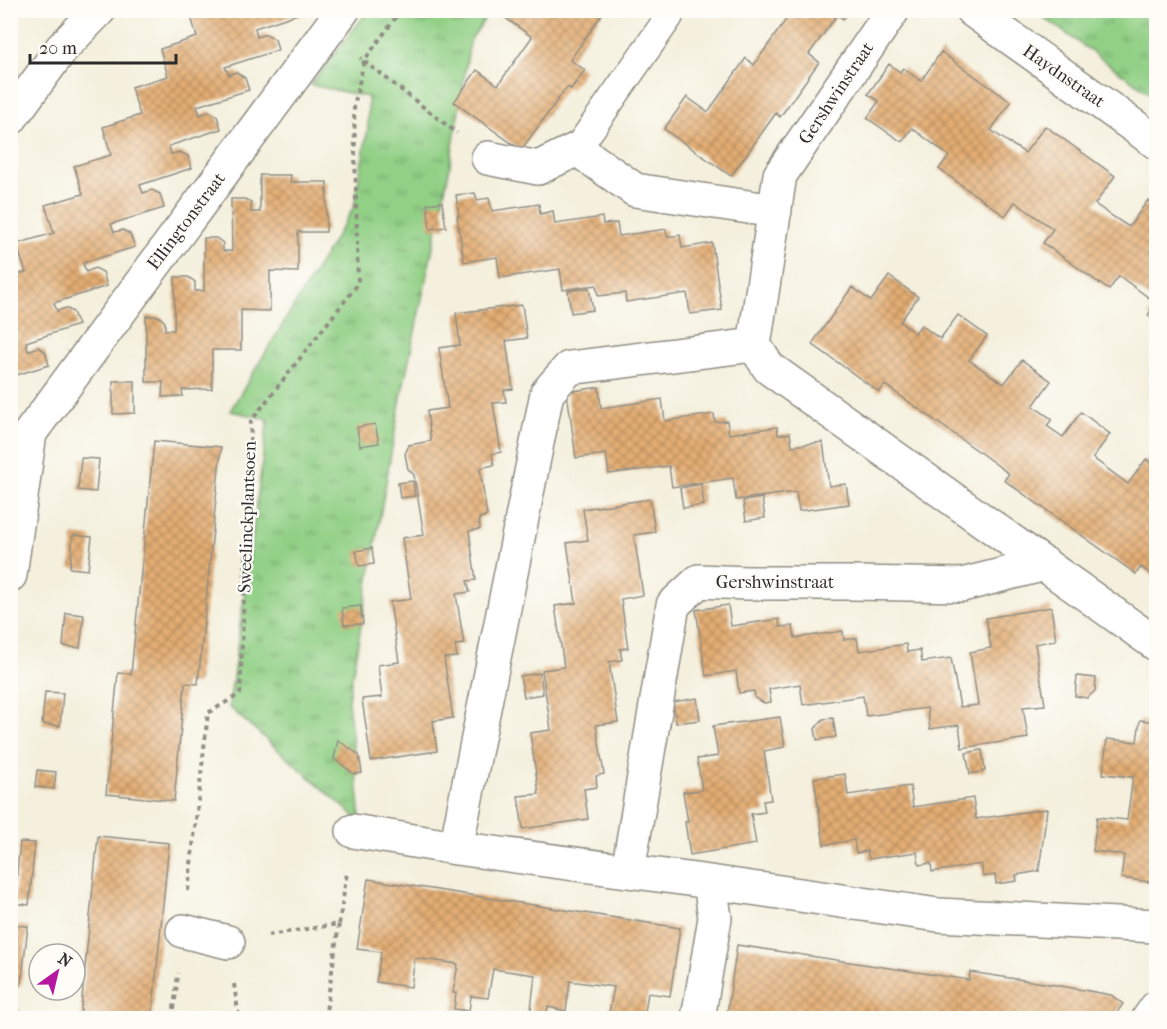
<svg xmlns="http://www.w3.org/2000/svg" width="1167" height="1029" viewBox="0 0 1167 1029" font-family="'IM FELL French Canon',serif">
<defs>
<pattern id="grass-tufts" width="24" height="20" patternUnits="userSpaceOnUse" patternTransform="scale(1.5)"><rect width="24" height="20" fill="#92d086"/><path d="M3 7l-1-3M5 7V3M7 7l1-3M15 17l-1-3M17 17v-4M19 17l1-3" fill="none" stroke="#77a96e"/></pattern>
<pattern id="building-cross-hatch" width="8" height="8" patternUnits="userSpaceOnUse" patternTransform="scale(1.5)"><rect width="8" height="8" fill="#e3ad73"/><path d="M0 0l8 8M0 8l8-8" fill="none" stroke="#b88d5f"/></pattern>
</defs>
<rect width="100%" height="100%" fill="#fdfcf7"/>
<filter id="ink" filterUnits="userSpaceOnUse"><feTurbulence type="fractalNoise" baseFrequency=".0167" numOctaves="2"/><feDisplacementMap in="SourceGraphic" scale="12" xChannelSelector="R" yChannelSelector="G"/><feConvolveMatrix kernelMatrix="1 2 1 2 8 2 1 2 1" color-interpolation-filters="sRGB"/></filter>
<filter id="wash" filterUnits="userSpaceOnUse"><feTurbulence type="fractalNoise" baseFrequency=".008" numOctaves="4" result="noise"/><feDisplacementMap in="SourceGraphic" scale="24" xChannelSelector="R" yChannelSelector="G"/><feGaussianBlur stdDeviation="1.35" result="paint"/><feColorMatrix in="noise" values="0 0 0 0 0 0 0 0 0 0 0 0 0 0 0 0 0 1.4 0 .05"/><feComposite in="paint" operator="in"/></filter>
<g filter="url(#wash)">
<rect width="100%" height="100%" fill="#f4f0dd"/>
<!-- grass -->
<path fill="url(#grass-tufts)" stroke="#5e7e58" stroke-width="1.5" d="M368 11H490L470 41 449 171 400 402 348 700 359 799 360 821 229 707 268 419 230 411 354 207 368 128V97L310 85Z
M1035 11H1156V98Z"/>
<g id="blocks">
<!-- building -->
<path fill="url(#building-cross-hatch)" d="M189 10 307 11 255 28 257 37 266 34 275 39 278 50 225 67 229 75 236 72 245 78 249 90 197 106 200 115 209 111 217 116 221 129 169 146 171 154 180 152 188 156 192 168 140 185 143 193 152 190 160 194 164 208 111 224 114 232 123 230 130 234 135 247 83 263 86 272 95 268 103 272 107 286 54 303 57 311 66 308 73 312 78 325 26 342 28 351 38 347 45 351 49 365 10 377V277L26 272 16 244 54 233 45 205 83 194 74 166 111 155 103 127 140 115 131 87 168 76 160 49 197 37Z
M503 10H605L570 60 585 70 571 89 567 87 521 150 454 102 477 70 498 85 532 37 500 14Z
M785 10H850L843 19 837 15 809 54 819 62 780 117 776 113 731 176 664 129 687 97 708 112 746 58 754 65 790 14Z
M941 52 1011 102 991 130 1008 142 1025 153 1045 126 1115 176 1095 204 1112 216 1129 227 1148 200 1156 205V321L1148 315 1156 303 1119 276 1109 290 1043 243 1053 229 1015 202 1005 216 939 169 949 156 912 128 902 142 867 118 879 101 868 94 889 64 900 72 903 68 921 81Z
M260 175H291L290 182H327L326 232H298V272L270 271V311L241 310V350H212V389L182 390 183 396 162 397 163 382H146V316H159L165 322V330H174L175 277H188L195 282V291H204V238H216L223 243V251H232L231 199H245L251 203V212H260Z
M475 193 477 200 489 198 492 211 539 204 540 214 553 211 555 224 602 217 603 224 617 223 619 236 666 229 667 237 680 235 682 248 712 243 722 310 690 314 687 293 626 302 625 293 598 296 596 285 563 290 560 269 500 278 497 257 464 262 457 216H459L456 195Z
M442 202 446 227 430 229 427 204Z
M889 276 918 297 900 322 915 333 921 325 940 339 958 315 987 336 969 360 1004 384 1022 360 1051 381 1033 406 1052 419 1047 426 1063 437 1081 412 1110 434 1093 458 1128 484 1146 459 1156 467V578L1141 567 1136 574 1004 480 1009 474 978 451 885 385 879 392 812 344 852 287 871 301Z
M589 288 593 310 571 313 568 291Z
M522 305 527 338 506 341 513 389 504 390 506 402 493 403 501 452 492 454 494 465 480 468 487 516 479 518 480 529 469 531 476 580 467 581 470 592 456 594 464 644 455 645 457 657 444 658 453 718 433 721 437 751 371 761 362 699 382 697 378 665 399 662 390 602 411 599 402 538 424 535 414 475 408 469 405 454 409 445 431 441 427 411 448 408 439 348 460 345 456 313Z
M113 381H135V413L113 414Z
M599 387 601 408 662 399 665 421 714 414 715 422 727 421 729 434 777 427 778 435 790 433 792 446 823 442 829 486 846 484 849 504 799 511 796 492 736 500 733 478 672 487 669 466 609 474 606 454 576 458 567 392Z
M375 424 379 443 360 446 357 427Z
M154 441 221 447 198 684 185 683 174 801 106 794 118 673 131 674Z
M81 458 99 459 96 492 78 490Z
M413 481 415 496 400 498 398 483Z
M701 484 704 505 683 508 680 488Z
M762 498 765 518 746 521 743 501Z
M650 499 655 532 634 535 643 595 621 599 628 648 620 649 622 660 609 662 618 722 596 725 604 774 596 776 597 787 584 789 588 819 523 829 518 796 539 794 530 733 551 730 542 670 564 667 555 606 576 603 567 543 588 540 583 509Z
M73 535 92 537 88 570 70 568Z
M372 548 374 564 359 566 356 551Z
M728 605 731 626 779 619 780 627 793 626 795 638 843 631 844 640 857 638 859 651 906 644 907 652 920 650 922 662 951 658 960 707 978 705 970 652 991 648 986 618 1051 607 1056 640 1035 644 1045 705 1023 707 1028 738 962 748 959 725 930 729 927 708 866 716 863 696 803 705 800 684 769 689 771 702 764 703 755 698 754 691 739 693 736 671 706 676 696 610Z
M361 606 363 624 344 625 342 608Z
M66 613 84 615 80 648 63 646Z
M540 673 543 694 524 697 520 676Z
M1077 676 1096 678 1095 691 1087 698 1075 696Z
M45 692 63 693 60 726 42 724Z
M697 698 700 720 676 723 673 702Z
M780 717 785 747 764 751 771 800 763 801 765 812 751 814 756 844 690 855 685 822H688L683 792 702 790 697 759 718 756 713 726Z
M833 718 836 737 817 740 815 729 823 719Z
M1140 720 1156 722V883L1121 878 1124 855 1093 851 1097 817 1127 820 1133 777 1103 774 1107 739 1137 742Z
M338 740 359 755 362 773 354 774 334 759Z
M982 750 985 771 970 774 966 753Z
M37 770 56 772 54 789 35 787Z
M845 774 848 795 910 786 913 807 973 798 976 819 1047 809 1039 871 1016 875 1017 881 996 884 995 875 983 877 981 864 932 872 931 863 919 865 917 852 869 859 867 851 856 853 854 840 824 845 814 778Z
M98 836 169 843 152 1018H80Z
M20 842 35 843 29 905 14 903Z
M368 879 680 928 670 996 648 993 644 1018H608L614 987 570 981 566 1011 548 1007 546 1015 535 1013 531 1009 535 975 493 969 488 998 471 996 469 1011 454 1009 456 993H453L458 964 415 958 411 987 376 982 381 952 357 949Z
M12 925 28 926 21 986 10 985V943Z
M737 945 969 980 970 972 1050 984 1111 995 1123 1004 1113 1018H750V1017L727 1014Z
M10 1007 19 1008 18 1018H10Z"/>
</g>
</g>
<g filter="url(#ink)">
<use href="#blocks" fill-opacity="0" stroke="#908e84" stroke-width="1.5"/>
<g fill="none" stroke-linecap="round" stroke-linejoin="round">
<!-- lane casing -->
<g stroke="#908e84" stroke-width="30">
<path id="lane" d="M577 149 669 17"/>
</g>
<!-- street casing -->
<g stroke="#908e84" stroke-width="36">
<path id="street" d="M893 10 780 175 754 345 769 368 1156 644
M972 10 1156 142
M10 119 62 48 99 10
M488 158 538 168 577 149 635 190 775 211
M10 575 30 433 343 10
M353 831 456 848 710 882 938 915 1156 926
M456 848 547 393 569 368 754 345
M628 871 673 605 699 581 747 583H853L962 585 1045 564
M183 931 228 942
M698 1018 715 918 710 882
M1149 1018 1156 1008"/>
</g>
<!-- path -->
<path stroke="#908e84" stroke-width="4" stroke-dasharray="4.5 4.5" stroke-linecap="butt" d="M401 10 364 61 457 133
M188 891 208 713 240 694 251 421 358 284 354 106 364 61 360 58
M268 935 339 924 347 872
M234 984 239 1018
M173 1018 178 973
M325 1018 339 924"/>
<!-- lane -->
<use href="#lane" stroke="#fff" stroke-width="27"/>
<!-- street -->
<use href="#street" stroke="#fff" stroke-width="33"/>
</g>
</g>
<g text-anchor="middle" stroke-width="4.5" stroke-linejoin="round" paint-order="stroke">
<!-- street labels -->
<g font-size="18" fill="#2b2b2b" stroke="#fdfcf7">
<text transform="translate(1064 76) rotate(35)" y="6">Haydnstraat</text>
<text transform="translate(836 93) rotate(-56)" y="6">Gershwinstraat</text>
<text transform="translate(186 221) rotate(-53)" y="6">Ellingtonstraat</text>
<text transform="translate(247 517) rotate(-88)" y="6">Sweelinckplantsoen</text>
<text x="775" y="588">Gershwinstraat</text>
</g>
</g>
<!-- margin -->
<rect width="1167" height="1029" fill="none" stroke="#fdfcf7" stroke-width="36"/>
<!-- north arrow -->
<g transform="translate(57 972) rotate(34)"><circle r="28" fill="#fdfcf7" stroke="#a9a8a5" stroke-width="1.5"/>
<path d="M0-4.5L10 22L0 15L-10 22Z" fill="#b5179e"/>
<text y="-9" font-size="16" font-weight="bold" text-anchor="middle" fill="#2b2b2b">N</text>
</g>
<!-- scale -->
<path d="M30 54v9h146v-9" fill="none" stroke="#2b2b2b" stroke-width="3"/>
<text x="39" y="54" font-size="18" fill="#2b2b2b" stroke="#fdfcf7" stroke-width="4.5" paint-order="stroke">20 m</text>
</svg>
